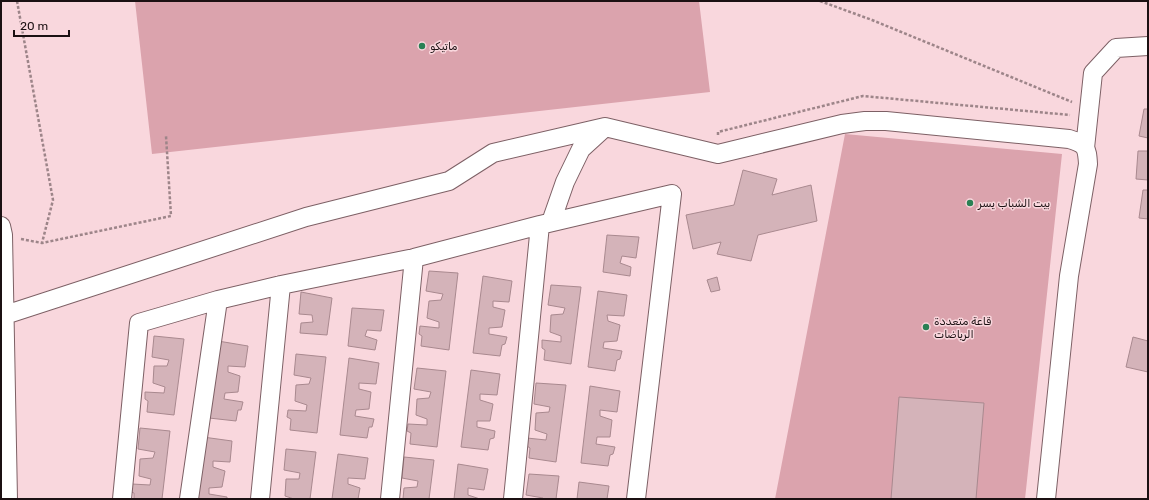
<svg xmlns="http://www.w3.org/2000/svg" width="1149" height="500" viewBox="0 0 1149 500" font-family="Rubik,'Noto Naskh Arabic',sans-serif">
<rect width="100%" height="100%" fill="#f9d7dd"/>
<!-- green -->
<path fill="#dba3ad" d="M135 1H699L710 92 152 154Z
M845 134 1062 154 1025 499H775Z"/>
<!-- building -->
<path fill="#d4b3b9" stroke="#a9898f" d="M1144 109H1148V138L1139 136Z
M1138 151H1148V180L1136 179Z
M743 170 777 179 772 195 811 185 817 221 758 235 751 261 717 254 721 242 693 249 686 215 734 205Z
M1143 190H1148V219L1139 218Z
M607 235 639 237 636 258 622 256 620 263 631 267 630 276 603 272Z
M429 271 458 273 449 350 421 346 422 336 419 334 420 326 439 328V322L427 318 429 301 441 300 443 294 426 291Z
M483 276 512 281 509 302 493 301V307L505 310 502 327 489 328V334L507 337 505 344 502 345 500 356 473 353Z
M717 277 720 290 711 292 707 280Z
M551 285 581 287 571 364 544 360 545 350 542 348V340L561 342V336L550 332 551 315 563 314 565 308 548 305Z
M598 291 627 295 624 316 607 315 608 321 620 325 617 341 604 342 603 348 622 351 620 359 617 360 615 371 588 367Z
M301 292 332 298 327 335 300 333 301 323 313 322 312 315 299 314Z
M352 308 384 310 381 331 367 330 365 336 377 340 375 350 348 346Z
M154 336 184 339 174 415 147 412 148 401 145 399V392L164 393 165 387 153 383 154 366H167L169 360 152 357Z
M1133 337 1148 341V372L1126 367Z
M218 341 248 346 245 367 228 366V372L240 376 238 392 225 393 224 399 243 402 241 410H238L236 421 209 418Z
M296 354 326 357 317 433 290 430 291 419 287 417 288 410 306 411 307 405 295 401 296 385 309 384 311 378 294 375Z
M349 358 379 363 376 384 359 383V389L371 392 369 409 356 410 355 416 374 419 372 427H369L367 438 340 435Z
M417 368 446 371 437 447 410 444 411 433 407 431 408 424 427 425V419L416 415 417 399 429 398 431 392 414 389Z
M471 370 500 374 497 395 480 394V400L493 404 490 421H477V427L495 431 494 438 490 439 488 450 461 447Z
M536 383 566 385 556 462 529 458 530 448 527 446V438L546 440 547 434 535 430 536 413 549 412 550 407 534 404Z
M590 386 620 391 617 412 600 410V416L612 420 610 437H597L596 444 615 447 613 454 610 455 608 466 581 463Z
M899 397 984 403 976 499H891Z
M140 428 170 431 162 499H134V493L131 492 132 484 150 485 151 479 139 476 140 459 153 458 155 452 138 449Z
M203 437 232 441 230 462 213 461V467L225 471 222 487 209 488V494L227 497V499H195Z
M286 449 316 452 310 499H294L285 496 286 479H299L300 473 284 470Z
M338 454 368 458 365 479 348 478V484L360 488 358 499H332Z
M404 457 434 460 429 499H403L404 488 417 487 418 481 402 478Z
M458 464 488 469 484 490 468 488V495L480 499H454Z
M529 474 559 476 556 499H543V498L526 495Z
M579 482 609 486 607 499H577Z"/>
<g fill="none" stroke-linecap="round" stroke-linejoin="round">
<!-- minor casing -->
<g stroke="#7d6065" stroke-width="20">
<path id="minor" d="M1085 148 1093 73 1116 48 1148 46
M551 222 565 182 581 149 604 128
M1 226 3 235 8 499
M5 315 306 217 449 181 493 153 605 127 718 154 842 124 865 121H886L1069 139C1086 144 1087 147 1088 164L1069 276 1046 499
M122 499 139 323 218 300
M189 499 218 300 281 285 414 258 540 225 672 194 636 499
M260 499 281 285
M390 499 414 258
M513 499 540 225"/>
</g>
<!-- path -->
<path stroke="#9d8589" stroke-width="2.5" stroke-dasharray="3 2" stroke-linecap="butt" d="M17 1 53 200 42 243
M820 1 872 20 1072 102
M718 135V132L863 96 1070 115
M21 239 42 243 171 216 166 136"/>
<!-- minor -->
<use href="#minor" stroke="#fff" stroke-width="18"/>
</g>
<!-- markers -->
<g fill="#2a8054" stroke="#f9d7dd" stroke-width="1.5">
<circle cx="422" cy="46" r="4"/>
<circle cx="970" cy="203" r="4"/>
<circle cx="926" cy="327" r="4"/>
</g>
<g text-anchor="middle" stroke-width="3" stroke-linejoin="round" paint-order="stroke">
<!-- poi labels -->
<g font-size="11" fill="#1b1012" stroke="#f9d7dd" text-anchor="start">
<text x="430" y="50">ماتيكو</text>
<text x="978" y="207">بيت الشباب يسر</text>
<text x="934" y="325">قاعة متعددة<tspan x="934" dy="13">الرياضات</tspan></text>
</g>
</g>
<!-- border -->
<rect width="1149" height="500" fill="none" stroke="#1b1012" stroke-width="4"/>
<!-- scale -->
<path d="M14 30v6h55v-6" fill="none" stroke="#1b1012" stroke-width="2"/>
<text x="20" y="30" font-size="12" fill="#1b1012" stroke="#f9d7dd" stroke-width="3" paint-order="stroke">20 m</text>
</svg>
